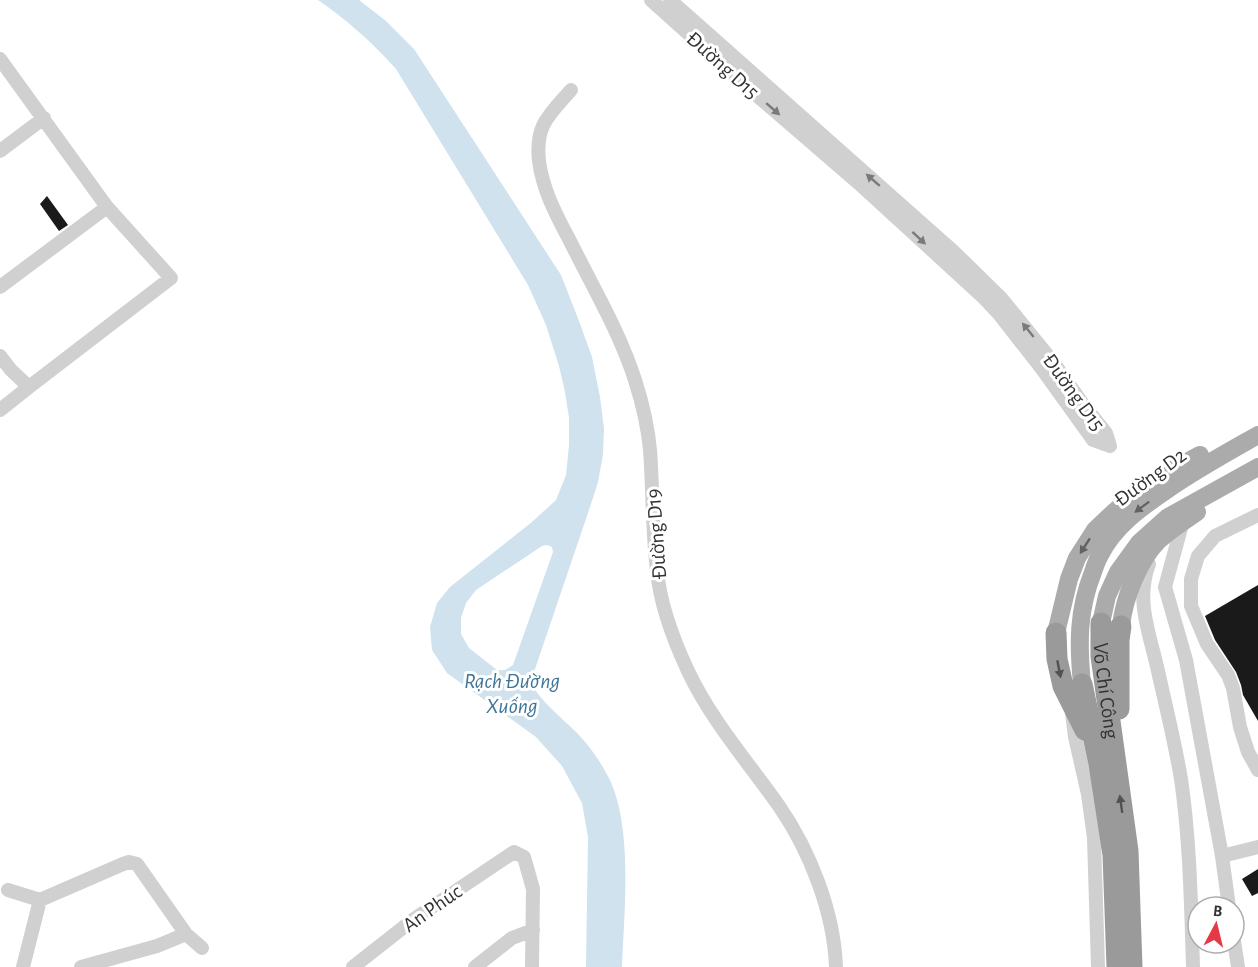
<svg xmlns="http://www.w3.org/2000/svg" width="1258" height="967" viewBox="0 0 1258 967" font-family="'Alegreya Sans',sans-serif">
<rect width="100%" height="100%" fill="#fff"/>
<!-- water -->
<path fill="#cfe2ee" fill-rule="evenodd" d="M318 0H359L386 21 414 49 561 275 579 321 592 357 600 397 604 429 603 455 598 482 590 507 533 675C533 678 532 681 533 684 536 698 568 723 579 735 591 748 602 764 610 780 633 831 624 911 622 967H586L588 837 582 803 562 766 536 737 447 673 432 650 430 627 437 603 450 587 532 522 556 500 566 475 569 445V418L565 392 559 366 546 325 528 285 396 69C372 42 347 20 318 0ZM547 545 552 547 553 552 513 665 505 670H497L469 648 461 634V618L466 603 476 590 542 546Z"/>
<!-- building -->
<path fill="#1a1a1a" d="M47 196 68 225 59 231 40 204Z
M1258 585V721L1243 695 1241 685 1236 672 1215 640 1205 616Z
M1258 869V893L1252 896 1242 879Z"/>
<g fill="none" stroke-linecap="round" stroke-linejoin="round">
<!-- minor -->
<path stroke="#d0d0d0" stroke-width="14" d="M651 0 761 99 863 187 982 296 999 314 1042 369 1093 440 1110 446
M670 0 954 252 1001 298 1053 362 1083 404 1106 433 1110 446
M0 59 107 207 171 278 29 387
M571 90C549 115 535 125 539 161 543 192 558 218 572 245 594 289 620 333 635 380 642 402 648 427 650 450 653 490 652 530 657 570 660 605 673 639 688 671 711 720 748 762 779 806 810 851 834 912 836 967
M0 151 44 118
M0 287 107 207
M0 356 11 370 29 387 0 410
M1258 515 1215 536 1198 556 1191 579V606L1207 644 1228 675 1233 688 1240 727 1248 752 1258 770
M1183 521 1165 587 1186 660 1222 856 1229 907
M1149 564C1135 601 1150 634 1158 671 1166 707 1175 743 1181 779 1190 841 1191 904 1193 967
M1072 713 1075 737 1088 794 1094 838 1098 967
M1222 856 1258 847
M8 890 40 900 23 967
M40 900 123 864 129 862 137 864 186 934 202 948
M1234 941 1238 967
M81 967 157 946 186 934
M353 967 414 919 514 852 524 857 533 889 532 967
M475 967 512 938 533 930"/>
<!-- major -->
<path stroke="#ababab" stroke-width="18" d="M1101 623 1107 596 1118 572 1139 543 1168 517 1258 467
M1121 626C1124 598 1139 560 1159 540 1170 530 1184 521 1197 512
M1056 633 1069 579 1077 558 1095 530 1113 513 1145 485 1200 455
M1082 684C1078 643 1078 610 1093 572 1095 566 1097 560 1100 555 1115 525 1142 507 1168 489 1197 469 1228 452 1258 435"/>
<!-- highway -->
<g stroke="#9a9a9a" stroke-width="21">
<path id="s1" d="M1101 623V656L1128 851 1132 967"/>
<path d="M1056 633 1057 659 1063 686 1085 730"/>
<path d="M1082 684 1099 764 1113 855 1117 967"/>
<path d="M1119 709V640L1121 626"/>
</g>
</g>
<!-- one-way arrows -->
<defs><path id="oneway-solid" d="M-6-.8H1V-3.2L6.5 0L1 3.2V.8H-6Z" transform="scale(1.5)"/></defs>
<g fill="#7a7a7a">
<use href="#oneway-solid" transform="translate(773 109) rotate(41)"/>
<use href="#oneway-solid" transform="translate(873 180) rotate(-139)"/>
<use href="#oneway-solid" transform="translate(919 238) rotate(43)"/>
<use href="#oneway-solid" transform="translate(1028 330) rotate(-129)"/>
</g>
<g fill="#636363">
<use href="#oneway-solid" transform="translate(1142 507) rotate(143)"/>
<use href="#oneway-solid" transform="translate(1085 546) rotate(123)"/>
</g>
<g fill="#525252">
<use href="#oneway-solid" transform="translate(1059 669) rotate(79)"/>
<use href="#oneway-solid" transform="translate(1121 804) rotate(-98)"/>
</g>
<g text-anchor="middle" stroke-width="6" stroke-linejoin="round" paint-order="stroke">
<!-- street labels -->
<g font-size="21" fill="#333" stroke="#fff">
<text transform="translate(723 65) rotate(42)" y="7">Đường D15</text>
<text transform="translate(1074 392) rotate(54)" y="7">Đường D15</text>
<text transform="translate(1150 477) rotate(-36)" y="7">Đường D2</text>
<text transform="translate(656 534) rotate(-94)" y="7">Đường D19</text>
<text dy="7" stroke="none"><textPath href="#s1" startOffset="68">Võ Chí Công</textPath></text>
<text transform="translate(432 908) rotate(-35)" y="7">An Phúc</text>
</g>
<!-- water labels -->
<g font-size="22" font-style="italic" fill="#3f7597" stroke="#fff">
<text x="512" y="688">Rạch Đường<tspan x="512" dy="25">Xuống</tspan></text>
</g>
</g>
<!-- north arrow -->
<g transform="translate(1216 925) rotate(7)"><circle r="28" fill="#ffffff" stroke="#adadad" stroke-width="1.5"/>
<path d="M0-4.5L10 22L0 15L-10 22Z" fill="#e63946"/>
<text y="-9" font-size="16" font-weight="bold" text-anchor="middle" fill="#333333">B</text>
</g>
</svg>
